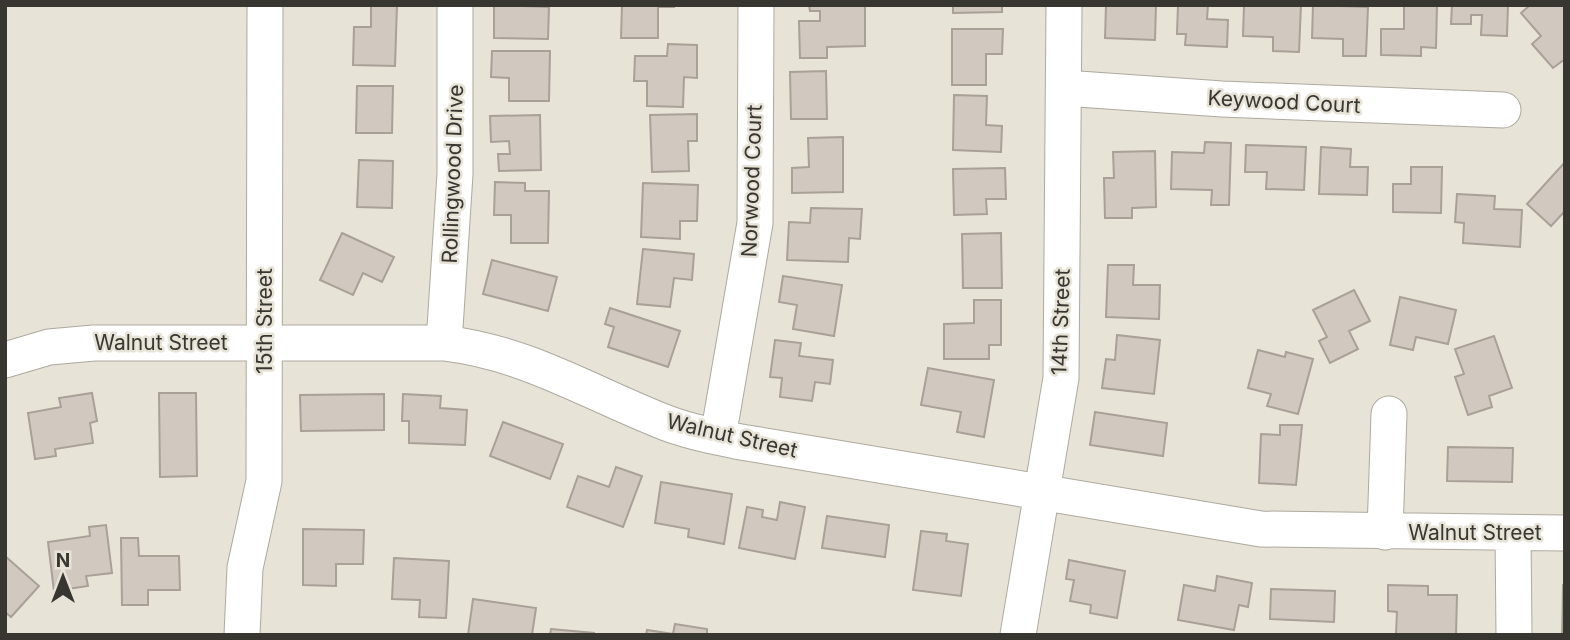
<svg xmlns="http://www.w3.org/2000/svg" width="1570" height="640" viewBox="0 0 1570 640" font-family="Inter,sans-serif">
<rect width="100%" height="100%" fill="#e7e3d7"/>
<!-- building -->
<path fill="#d1c8bf" stroke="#a9a098" stroke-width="2" d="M371 5H397L395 66 353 65 354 27H371Z
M494 5 549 7 548 39 494 38Z
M622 5H674V7H658V38H621Z
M809 5H865V46L827 47V58H800L799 21H820V11H810Z
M938 5H1002V12L953 13V6Z
M1106 5H1156L1155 40 1105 38Z
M1178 5H1208L1207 19 1228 20 1227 47 1185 45 1186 34H1177Z
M1244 5H1301L1299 52 1273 51V37L1243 36Z
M1313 5 1368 7 1366 56H1343V39L1312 38Z
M1404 5H1437L1436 48 1421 47V56L1381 55V29H1404Z
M1452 5H1508L1507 36 1481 35 1482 15H1471V24H1451Z
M1530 5H1565V59L1553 68 1532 44 1541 36 1521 13Z
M952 29H1003L1002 54H986V85H952Z
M668 44 697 45V78L684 77 683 107 647 106V81H634L635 56H667Z
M492 51H550L549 101H509V78L491 77Z
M826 71 827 119H791L790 72Z
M357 86H393L392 133H356Z
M954 95 987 96 986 125 1002 126 1001 152 953 150Z
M697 114V141H688L689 171 652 172 650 115Z
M540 115 541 170 499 171 498 154H510L509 141 491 142 490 116Z
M843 137V192L792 193V168L809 167 808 138Z
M1205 142 1231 143 1229 205H1211L1212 190 1171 189 1172 152 1204 153Z
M1246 145 1306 147 1304 190 1266 189 1267 172H1245Z
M1321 147 1351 149 1350 167H1368L1367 195 1319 194Z
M1155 151 1156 207 1132 208V218H1105L1104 178H1114L1113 152Z
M359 160 393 161 392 208 357 207Z
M1565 162V211L1551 226 1527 204Z
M1411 167H1442L1441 213 1393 212V184H1411Z
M1005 168 1006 199H986L987 214 954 215 953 169Z
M495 182 525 183V191H549L548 243H511V215H494Z
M643 183 698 185 697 221H680V239L641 237Z
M1457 194 1495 196 1494 209 1522 210 1520 247 1463 243 1464 223 1455 222Z
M811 208 862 209 860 239 849 238 848 262 787 260 789 222 810 223Z
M342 233 394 257 382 282 363 273 353 295 320 280Z
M1001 233 1002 288H963L962 234Z
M643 249 694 254 692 280 674 278 670 307 637 304Z
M492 260 557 277 548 311 483 294Z
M1108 265H1134L1133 285H1160L1159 319 1106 317Z
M783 276 842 285 834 336 793 329 797 305 779 302Z
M1354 290 1370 321 1349 331 1358 349 1330 363 1319 341 1327 337 1313 310Z
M1400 297 1456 310 1448 344 1416 337 1413 350 1390 345Z
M974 300H1001V345H989V359H944V324L974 323Z
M610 308 680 331 668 367 608 347 614 327 605 324Z
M1117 335 1160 340 1154 394 1102 388 1106 359 1115 360Z
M1494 336 1512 388 1489 396 1492 407 1468 415 1455 377 1464 374 1455 349Z
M775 340 801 343 799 356 833 360 830 384 815 382 812 401 780 397 782 378 770 377Z
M1258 350 1285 357 1286 352 1313 359 1298 414 1267 406 1271 394 1248 388Z
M928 368 994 380 984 437 957 432 961 412 921 405Z
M92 393 97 421 90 423 93 443 55 449 56 456 35 459 28 413 61 407 59 398Z
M159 393H196L197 476 160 477Z
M384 394V430L301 431 300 395Z
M403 394 441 396 440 408 467 410 465 445 409 443V421H402Z
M1095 412 1167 423 1163 456 1090 445Z
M503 422 563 444 550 479 490 456Z
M1280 425H1302L1296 485 1259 483 1261 434 1280 435Z
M1448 447 1513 448 1512 482 1447 481Z
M616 467 642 476 623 527 567 507 578 476 609 487Z
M661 482 732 494 724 544 688 537 689 529 655 523Z
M780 502 805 507 795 559 739 548 747 507 763 510 762 517 777 520Z
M827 516 889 525 885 557 822 548Z
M106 525 112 573 86 576 88 586 54 591 48 542 90 536 89 527Z
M303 529 364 530 363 564H336V586L303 585Z
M921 531 947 534 946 541 968 544 961 596 913 590Z
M121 538H138L139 556H179L180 590H148V605H122Z
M5 556 39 586 11 617 5 612Z
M394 558 449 561 446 618 419 617 420 600 392 599Z
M1069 560 1125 571 1117 618 1090 613 1091 605 1070 601 1074 580 1066 579Z
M1217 576 1252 583 1248 607 1239 605 1234 630 1178 620 1184 585 1215 591Z
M1388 585 1428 586V595H1457L1456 635 1396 634 1397 612 1388 611Z
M1563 585H1565V635H1562Z
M1271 589 1335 591 1334 622 1270 619Z
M473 599 536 608 532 635H468Z
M675 624 707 629V635H646L647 630 673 634Z
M551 629 594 633V635H550Z"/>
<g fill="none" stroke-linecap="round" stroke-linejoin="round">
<!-- minor casing -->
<g stroke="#ada99f" stroke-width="37">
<path id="minor" d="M1064 88 1222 99 1503 110
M444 343 455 174V5
M5 360 49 347 94 343H444C526 353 584 390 659 420 685 431 713 436 741 442L1261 529 1565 533
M718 437 755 223 756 5
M1385 532 1389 414
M1513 533 1514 635
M242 635 245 568 264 481 265 5
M1018 635 1061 378 1064 5"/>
</g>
<!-- minor -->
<use href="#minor" stroke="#fff" stroke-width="35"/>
</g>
<g text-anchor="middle" stroke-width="5" stroke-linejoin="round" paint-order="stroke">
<!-- street labels -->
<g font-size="21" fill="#373631" stroke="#e7e3d7">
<text transform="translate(1284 102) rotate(3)" y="7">Keywood Court</text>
<text transform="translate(453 174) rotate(-88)" y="7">Rollingwood Drive</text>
<text transform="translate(752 181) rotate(-88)" y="7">Norwood Court</text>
<text transform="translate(265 321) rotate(-90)" y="7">15th Street</text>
<text transform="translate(1061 322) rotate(-88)" y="7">14th Street</text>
<text x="161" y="350">Walnut Street</text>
<text transform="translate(732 436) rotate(13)" y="7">Walnut Street</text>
<text x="1475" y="540">Walnut Street</text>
</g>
</g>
<!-- border -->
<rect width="1570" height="640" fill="none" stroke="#373631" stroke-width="14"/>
<!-- north arrow -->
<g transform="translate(63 577)" stroke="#e7e3d7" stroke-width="5" paint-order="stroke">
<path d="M0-5L12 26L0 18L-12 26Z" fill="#373631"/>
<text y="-10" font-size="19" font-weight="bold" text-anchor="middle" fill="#373631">N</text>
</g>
</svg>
